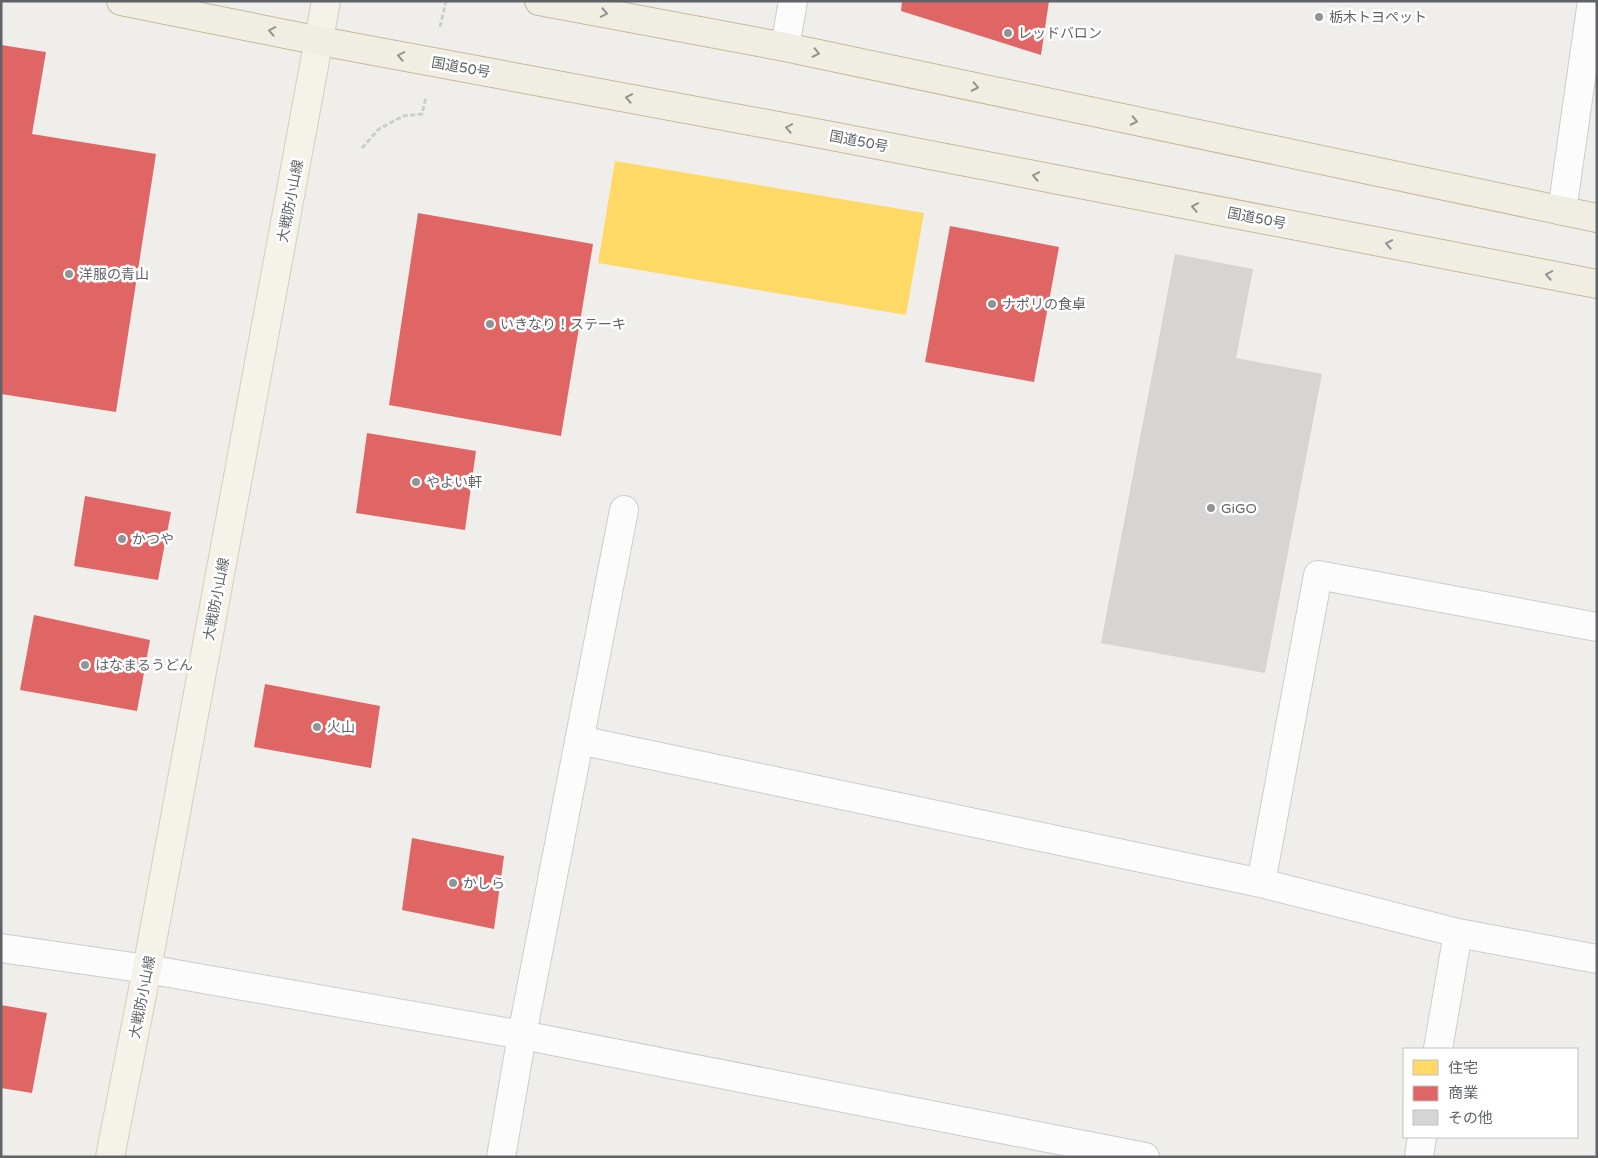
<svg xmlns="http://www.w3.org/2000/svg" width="1598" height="1158" viewBox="0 0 1598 1158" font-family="'Varela Round','Noto Sans JP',sans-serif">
<rect width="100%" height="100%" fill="#efeeea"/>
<!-- homes -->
<path fill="#ffd966" d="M615 161 924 213 906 315 598 263Z"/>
<!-- shops -->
<path fill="#e06666" d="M902 1H1049L1041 55 901 11Z
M1 45 46 52 32 134 156 154 116 412 1 394Z
M418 213 593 244 561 436 389 405Z
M950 226 1059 247 1034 382 925 362Z
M367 433 476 451 465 530 356 513Z
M85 496 171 512 158 580 74 566Z
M34 615 150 640 137 711 20 690Z
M265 684 380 706 371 768 254 747Z
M412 838 504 856 494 929 402 910Z
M1 1005 47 1013 32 1093 1 1088Z"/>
<!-- building -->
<path fill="#d6d5d3" d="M1175 254 1253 269 1236 358 1322 374 1265 673 1101 643Z"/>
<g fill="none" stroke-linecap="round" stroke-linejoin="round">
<!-- minor casing -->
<g stroke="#cbcccc" stroke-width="30">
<path id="minor" d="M785 47 793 1
M1562 211 1592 1
M579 740 1261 883 1458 933 1597 959
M1261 883 1318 575 1597 627
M1 948 147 969 522 1035 1145 1157
M1438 1049 1458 933
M501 1157 522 1035 624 510
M1419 1157 1422 1137"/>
</g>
<!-- major casing -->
<g stroke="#d7ceb8" stroke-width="30">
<path id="major" d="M110 1157 147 969 326 1"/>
</g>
<!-- highway casing -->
<g stroke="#c8b996" stroke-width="30">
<path id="highway" d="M121 1 320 41 837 137 1597 284
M539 1 785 47 1597 218"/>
</g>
<!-- path -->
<path stroke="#cacfcc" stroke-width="3" stroke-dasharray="5 2.5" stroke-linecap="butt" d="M440 27 446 1
M362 148 379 129 403 116 422 114 426 97"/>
<!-- minor -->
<use href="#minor" stroke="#fdfcfc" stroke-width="28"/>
<!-- major -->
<use href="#major" stroke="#f4f2e9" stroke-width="28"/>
<!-- highway -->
<use href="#highway" stroke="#f0ede3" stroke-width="28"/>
</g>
<!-- one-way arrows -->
<defs><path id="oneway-chevron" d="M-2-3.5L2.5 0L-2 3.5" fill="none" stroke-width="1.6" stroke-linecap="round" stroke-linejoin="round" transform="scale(1.25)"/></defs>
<g stroke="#929393">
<use href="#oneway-chevron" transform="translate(604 13) rotate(11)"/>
<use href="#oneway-chevron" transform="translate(272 31) rotate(-169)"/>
<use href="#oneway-chevron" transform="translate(816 53) rotate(12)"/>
<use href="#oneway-chevron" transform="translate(401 56) rotate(-169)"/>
<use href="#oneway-chevron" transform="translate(975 87) rotate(12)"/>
<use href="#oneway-chevron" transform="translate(629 98) rotate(-169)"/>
<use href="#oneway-chevron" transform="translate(1134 121) rotate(12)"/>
<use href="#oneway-chevron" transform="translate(789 128) rotate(-169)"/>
<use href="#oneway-chevron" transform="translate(1036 176) rotate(-169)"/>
<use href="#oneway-chevron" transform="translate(1195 207) rotate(-169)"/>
<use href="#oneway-chevron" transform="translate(1389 244) rotate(-169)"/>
<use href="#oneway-chevron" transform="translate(1549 275) rotate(-169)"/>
</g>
<!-- markers -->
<g fill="#919496" stroke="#fff" stroke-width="2">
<circle cx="1319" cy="17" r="5"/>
<circle cx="1008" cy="33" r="5"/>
<circle cx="69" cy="274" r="5"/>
<circle cx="992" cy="304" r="5"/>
<circle cx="490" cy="324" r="5"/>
<circle cx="416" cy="482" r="5"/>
<circle cx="1211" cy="508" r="5"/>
<circle cx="122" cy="539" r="5"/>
<circle cx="85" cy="665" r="5"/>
<circle cx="317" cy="727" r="5"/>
<circle cx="453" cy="883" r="5"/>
</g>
<g text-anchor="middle" stroke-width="5" stroke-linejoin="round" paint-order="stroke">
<!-- poi labels -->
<g font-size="14" fill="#5f6368" stroke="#fff" text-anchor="start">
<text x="1329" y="22">栃木トヨペット</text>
<text x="1018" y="38">レッドバロン</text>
<text x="79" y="279">洋服の青山</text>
<text x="1002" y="309">ナポリの食卓</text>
<text x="500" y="329">いきなり！ステーキ</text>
<text x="426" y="487">やよい軒</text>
<text x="1221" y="513">GiGO</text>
<text x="132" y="544">かつや</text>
<text x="95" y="670">はなまるうどん</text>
<text x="327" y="732">火山</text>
<text x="463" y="888">かしら</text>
</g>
<!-- street labels -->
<g font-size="14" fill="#5f6368" stroke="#fff">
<text transform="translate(461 67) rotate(10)" y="5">国道50号</text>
<text transform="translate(859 141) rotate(11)" y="5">国道50号</text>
<text transform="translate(290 201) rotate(-79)" y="5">大戦防小山線</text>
<text transform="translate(1257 218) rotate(11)" y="5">国道50号</text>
<text transform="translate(216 599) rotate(-79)" y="5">大戦防小山線</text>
<text transform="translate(142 997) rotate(-79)" y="5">大戦防小山線</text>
</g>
</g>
<!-- border -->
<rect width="1598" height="1158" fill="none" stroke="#5f6368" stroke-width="5"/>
<!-- legend -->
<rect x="1403" y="1048" width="175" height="90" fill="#ffffff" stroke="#bfc1c3"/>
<rect x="1413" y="1060" width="25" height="15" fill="#ffd966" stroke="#bfc1c3"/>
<text x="1448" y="1073" font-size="15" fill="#5f6368">住宅</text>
<rect x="1413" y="1086" width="25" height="15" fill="#e06666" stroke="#bfc1c3"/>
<text x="1448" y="1098" font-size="15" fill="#5f6368">商業</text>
<rect x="1413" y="1110" width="25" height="15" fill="#d6d5d3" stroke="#bfc1c3"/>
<text x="1448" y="1123" font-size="15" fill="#5f6368">その他</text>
</svg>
